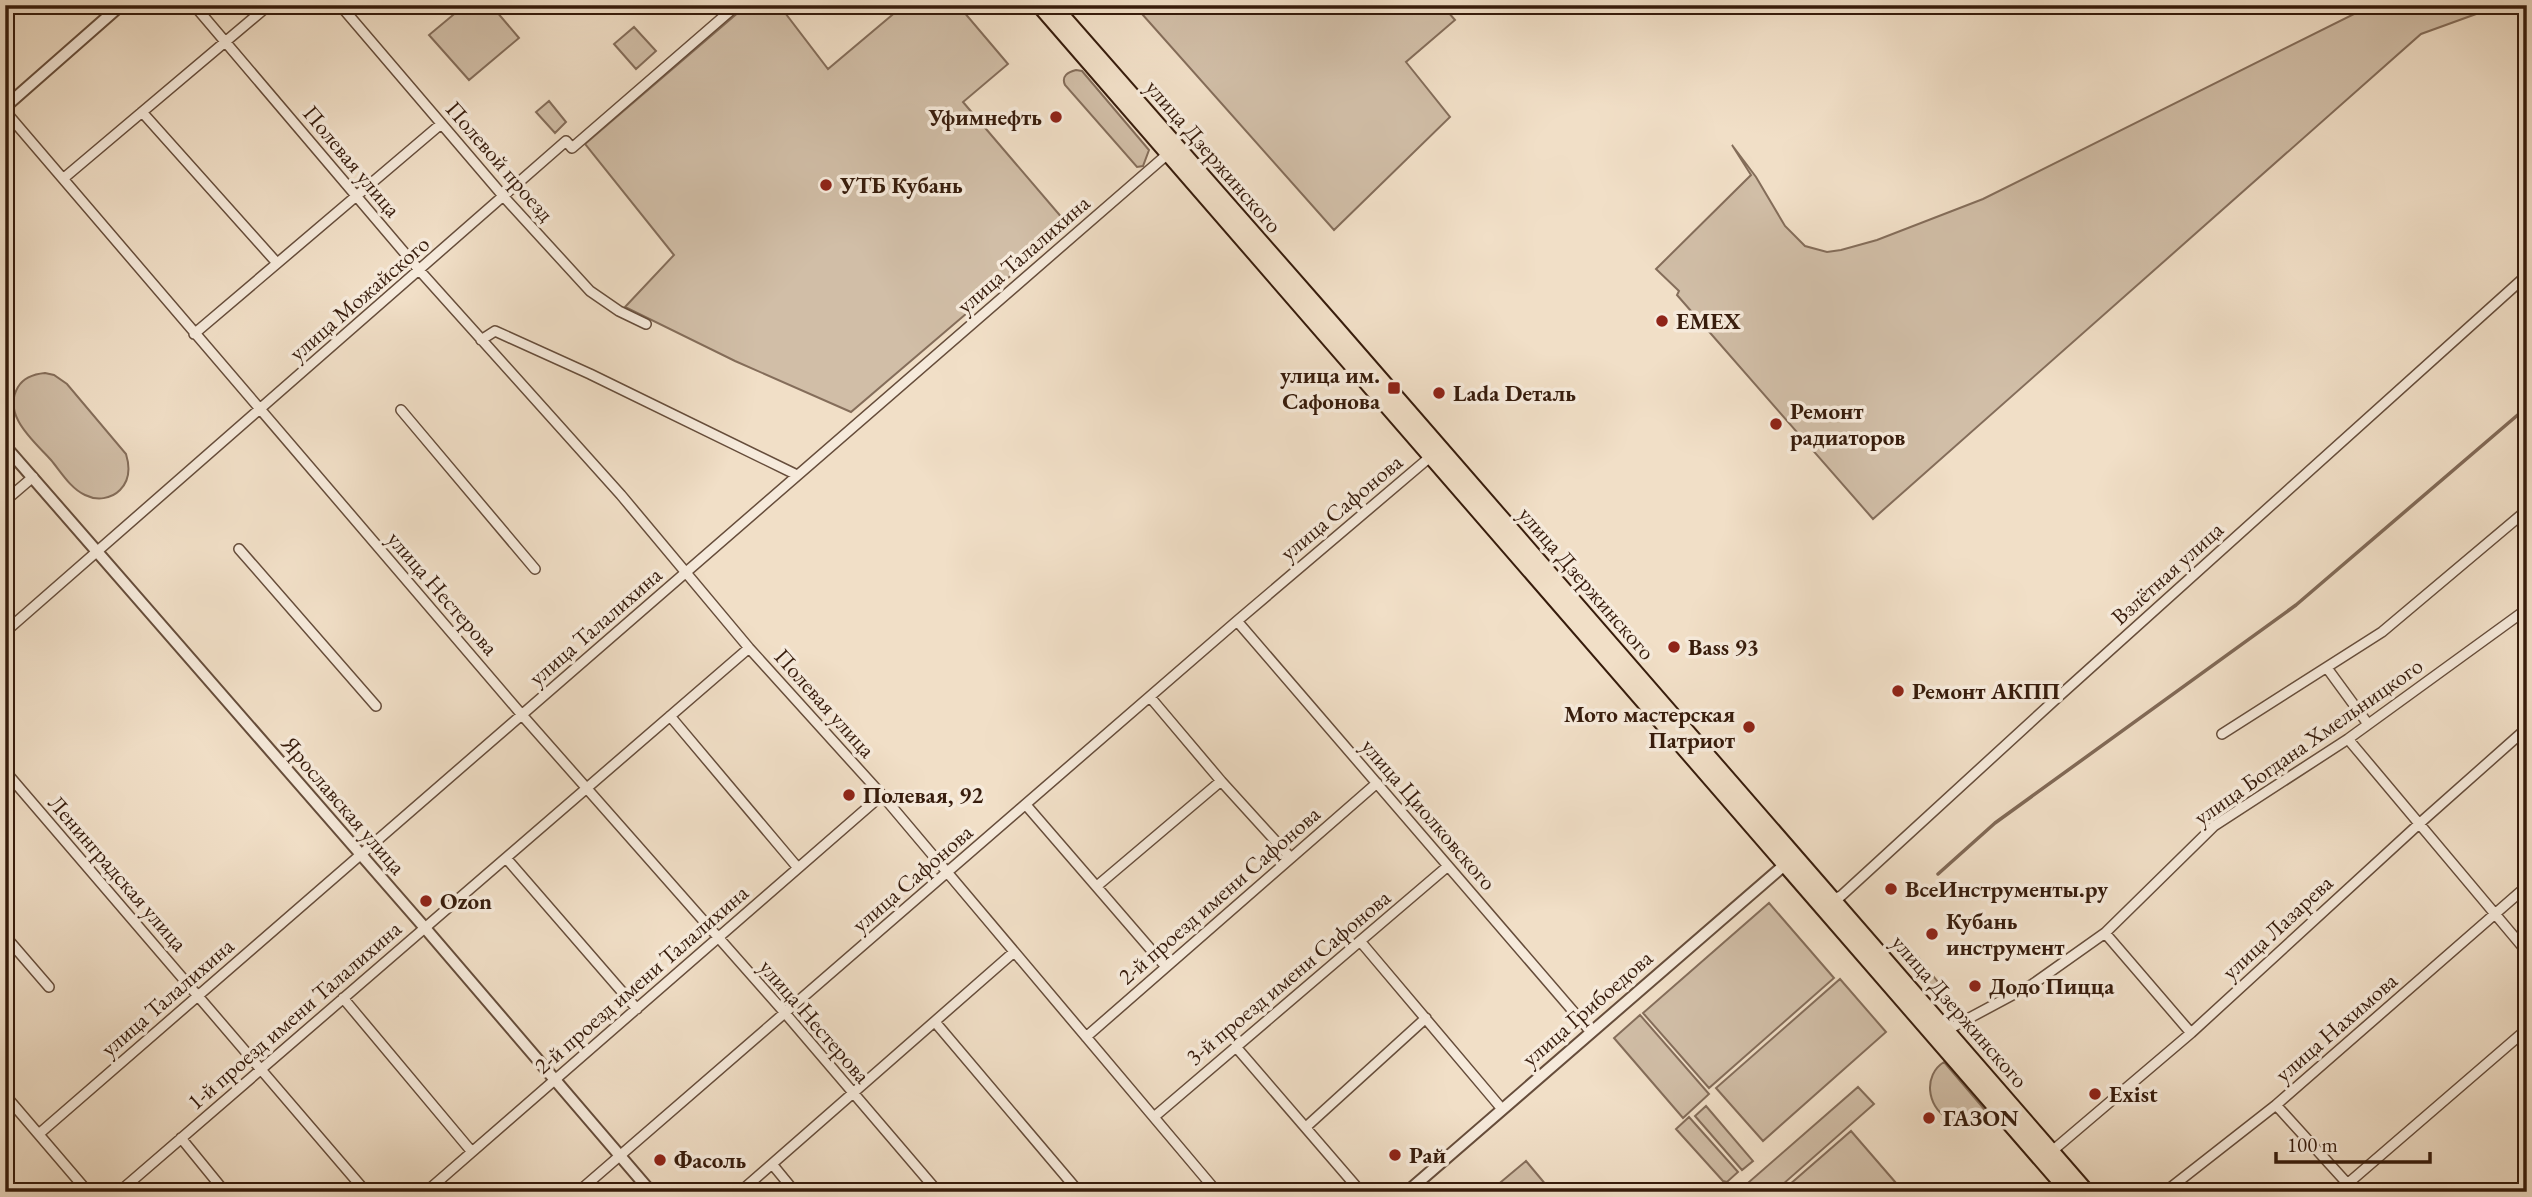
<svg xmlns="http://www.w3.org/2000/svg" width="2532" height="1197" viewBox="0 0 2532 1197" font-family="'EB Garamond',serif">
<rect width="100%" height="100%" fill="#f1dfc7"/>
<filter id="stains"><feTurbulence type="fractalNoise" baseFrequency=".00286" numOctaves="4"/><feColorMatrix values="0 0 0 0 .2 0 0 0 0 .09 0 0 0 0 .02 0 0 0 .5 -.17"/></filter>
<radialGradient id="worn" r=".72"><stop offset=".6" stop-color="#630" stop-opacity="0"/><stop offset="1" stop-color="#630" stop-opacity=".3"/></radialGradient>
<!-- green -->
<path fill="#d1bea7" stroke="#846d5a" stroke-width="2" d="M465 5H491L519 38 469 80 429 35Z
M747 5H779L828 69 904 5H958L1008 64 963 102 1069 226 851 412 735 361 625 307 674 255 585 144Z
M1134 5H1442L1455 20 1406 62 1450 117 1334 230Z
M2372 5H2501L2421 34 1873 519 1677 295 1679 291 1656 269 1751 175 1732 145 1756 177 1785 226 1805 246 1827 252 1841 250 1877 240 1983 199Z
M634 27 656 51 636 69 614 44Z
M1076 70 1082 71 1149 150 1143 166 1137 167 1065 85C1061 76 1068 72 1076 70Z
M549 101 566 122 555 133 536 112Z
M45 373 54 375 67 384 126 454C130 467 130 480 120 490 111 499 97 501 85 495 71 489 61 472 51 460 35 442 1 415 18 387 24 377 34 374 45 373Z
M1769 903 1834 978 1709 1088 1643 1013Z
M1919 958 1956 1005 1947 1008 1910 966Z
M1840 979 1886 1032 1763 1141 1716 1088Z
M1640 1015 1709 1094 1683 1118 1614 1038Z
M1944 1062 1985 1110 1980 1122C1970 1122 1957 1124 1947 1118 1927 1106 1923 1075 1944 1062Z
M1858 1087 1874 1104 1774 1192H1757L1749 1182Z
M1706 1106 1753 1161 1742 1170 1695 1116Z
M1689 1117 1738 1172 1727 1182 1723 1181 1676 1129Z
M1851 1131 1896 1183 1885 1192H1781Z
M1526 1161 1552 1192H1489Z"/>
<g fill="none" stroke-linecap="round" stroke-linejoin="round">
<!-- stream -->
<path stroke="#816956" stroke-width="3.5" d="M1938 874 1995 823 2296 605 2527 407"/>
<!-- minor casing -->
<g stroke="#664d3b" stroke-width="12">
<path id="minor" d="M194 5 420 271 621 495 749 648 882 795 1217 1192
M340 5 504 197 590 291 619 311 646 324
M5 111 522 715 785 1013 938 1192
M142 112 277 263
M64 178 269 5
M194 334 441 124
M481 340 495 331 590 374 797 475
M401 410 535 569
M5 501 33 477
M239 549 376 706
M1237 621 1591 1032
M5 632 566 141 572 148 737 5
M2327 668 2368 724
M1150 697 1221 781 1291 858
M670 716 798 868
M2222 734 2382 632 2527 510
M2348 739 2527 952
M5 771 366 1192
M1026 805 1166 967
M506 858 637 1009
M1097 886 1221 781
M1833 899 1841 896 2057 698 2527 275
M2105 933 2191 1033
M5 936 49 987
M1360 941 1502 1109
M343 998 472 1152
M935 1022 1079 1192
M1947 1030 2033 984 2105 933 2214 826 2348 739 2527 609
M1086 1037 1377 783
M1236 1047 1361 1192
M5 1095 88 1192
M2276 1105 2355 1192
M1154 1117 1448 866
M1306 1127 1426 1018
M40 1133 1170 152
M181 1138 225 1192
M2051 1152 2191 1033 2420 823 2527 728
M772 1164 795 1192
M119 1192 749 648
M426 1192 882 795
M578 1192 1237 621 1430 457
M740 1192 1014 952
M2165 1192 2276 1105 2527 886
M2338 1192 2527 1029"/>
</g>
<!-- tertiary casing -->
<g stroke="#664d3b" stroke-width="14">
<path id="tertiary" d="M5 107 121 5
M5 446 425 928 651 1192
M1407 1192 1789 861"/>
</g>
<!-- primary casing -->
<g stroke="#371c0c" stroke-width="18">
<path id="primary" d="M1039 5 2069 1192
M1053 5 1332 323 2087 1192"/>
</g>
<!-- minor -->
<use href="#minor" stroke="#f6eadb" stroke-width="9"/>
<!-- tertiary -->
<use href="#tertiary" stroke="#f6eadb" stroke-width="10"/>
<!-- primary -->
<use href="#primary" stroke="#f1dfc7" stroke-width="14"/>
</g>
<!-- markers -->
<g fill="#8f2418" stroke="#f6eadb" stroke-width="2.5">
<circle cx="1056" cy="117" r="7"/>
<circle cx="826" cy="185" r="7"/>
<circle cx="1662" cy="321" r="7"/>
<rect x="1387" y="381" width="14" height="14" rx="3.5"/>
<circle cx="1439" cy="393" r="7"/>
<circle cx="1776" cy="424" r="7"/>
<circle cx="1674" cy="647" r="7"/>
<circle cx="1898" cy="691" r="7"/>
<circle cx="1749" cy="727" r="7"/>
<circle cx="849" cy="795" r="7"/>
<circle cx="1891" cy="889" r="7"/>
<circle cx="426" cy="901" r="7"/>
<circle cx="1932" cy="934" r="7"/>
<circle cx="1975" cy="986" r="7"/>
<circle cx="2095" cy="1094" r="7"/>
<circle cx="1929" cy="1118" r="7"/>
<circle cx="1395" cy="1155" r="7"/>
<circle cx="660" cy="1160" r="7"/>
</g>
<g text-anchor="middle" stroke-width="7" stroke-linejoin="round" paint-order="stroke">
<!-- poi labels -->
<g font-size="23" font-weight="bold" fill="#371c0c" stroke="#f6eadb" text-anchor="start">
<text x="1042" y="125" text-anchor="end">Уфимнефть</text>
<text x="840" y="193">УТБ Кубань</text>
<text x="1676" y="329">EMEX</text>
<text x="1380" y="383" text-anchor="end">улица им.<tspan x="1380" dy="26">Сафонова</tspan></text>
<text x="1453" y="401">Lada Dеталь</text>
<text x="1790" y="419">Ремонт<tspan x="1790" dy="26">радиаторов</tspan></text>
<text x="1688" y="655">Bass 93</text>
<text x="1912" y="699">Ремонт АКПП</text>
<text x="1735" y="722" text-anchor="end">Мото мастерская<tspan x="1735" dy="26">Патриот</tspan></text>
<text x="863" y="803">Полевая, 92</text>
<text x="1905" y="897">ВсеИнструменты.ру</text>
<text x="440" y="909">Ozon</text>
<text x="1946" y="929">Кубань<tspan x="1946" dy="26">инструмент</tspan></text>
<text x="1989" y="994">Додо Пицца</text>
<text x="2109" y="1102">Exist</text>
<text x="1943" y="1126">ГАЗON</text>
<text x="1409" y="1163">Рай</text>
<text x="674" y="1168">Фасоль</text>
</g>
<!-- street labels -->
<g font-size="23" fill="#371c0c" stroke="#f6eadb">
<text transform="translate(1214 156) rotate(49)" y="8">улица Дзержинского</text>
<text transform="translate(352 161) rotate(50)" y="8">Полевая улица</text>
<text transform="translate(500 161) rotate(49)" y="8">Полевой проезд</text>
<text transform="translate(1023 254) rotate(-41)" y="8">улица Талалихина</text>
<text transform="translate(359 298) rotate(-41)" y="8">улица Можайского</text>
<text transform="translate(1341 507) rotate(-40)" y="8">улица Сафонова</text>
<text transform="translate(2167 573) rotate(-42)" y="8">Взлётная улица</text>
<text transform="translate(1587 583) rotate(49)" y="8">улица Дзержинского</text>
<text transform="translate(443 593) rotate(49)" y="8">улица Нестерова</text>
<text transform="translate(595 626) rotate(-41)" y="8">улица Талалихина</text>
<text transform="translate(825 703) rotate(48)" y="8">Полевая улица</text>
<text transform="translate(2308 741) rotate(-35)" y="8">улица Богдана Хмельницкого</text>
<text transform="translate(344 805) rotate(49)" y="8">Ярославская улица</text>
<text transform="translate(1429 814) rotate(49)" y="8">улица Циолковского</text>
<text transform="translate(118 873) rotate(49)" y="8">Ленинградская улица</text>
<text transform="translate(912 878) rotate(-41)" y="8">улица Сафонова</text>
<text transform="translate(1219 895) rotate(-41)" y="8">2-й проезд имени Сафонова</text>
<text transform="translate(2277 927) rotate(-43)" y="8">улица Лазарева</text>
<text transform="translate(1288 977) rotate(-40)" y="8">3-й проезд имени Сафонова</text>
<text transform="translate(641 979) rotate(-41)" y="8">2-й проезд имени Талалихина</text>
<text transform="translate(167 997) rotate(-41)" y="8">улица Талалихина</text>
<text transform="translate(1587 1008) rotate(-41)" y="8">улица Грибоедова</text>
<text transform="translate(1960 1011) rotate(49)" y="8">улица Дзержинского</text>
<text transform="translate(294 1015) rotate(-41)" y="8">1-й проезд имени Талалихина</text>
<text transform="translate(815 1021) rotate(49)" y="8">улица Нестерова</text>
<text transform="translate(2336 1027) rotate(-41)" y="8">улица Нахимова</text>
</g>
</g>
<!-- margin -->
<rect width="2532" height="1197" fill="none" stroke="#f1dfc7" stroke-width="28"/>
<rect x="7" y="7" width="2518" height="1183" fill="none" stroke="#371c0c" stroke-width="3.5"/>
<rect x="14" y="14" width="2504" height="1169" fill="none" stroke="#371c0c" stroke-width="2"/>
<!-- scale -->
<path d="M2276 1152v10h154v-10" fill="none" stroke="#371c0c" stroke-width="3.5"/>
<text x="2287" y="1152" font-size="21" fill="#371c0c" stroke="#f6eadb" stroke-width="5" paint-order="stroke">100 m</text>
<rect width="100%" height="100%" filter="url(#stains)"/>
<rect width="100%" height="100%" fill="url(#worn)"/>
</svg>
